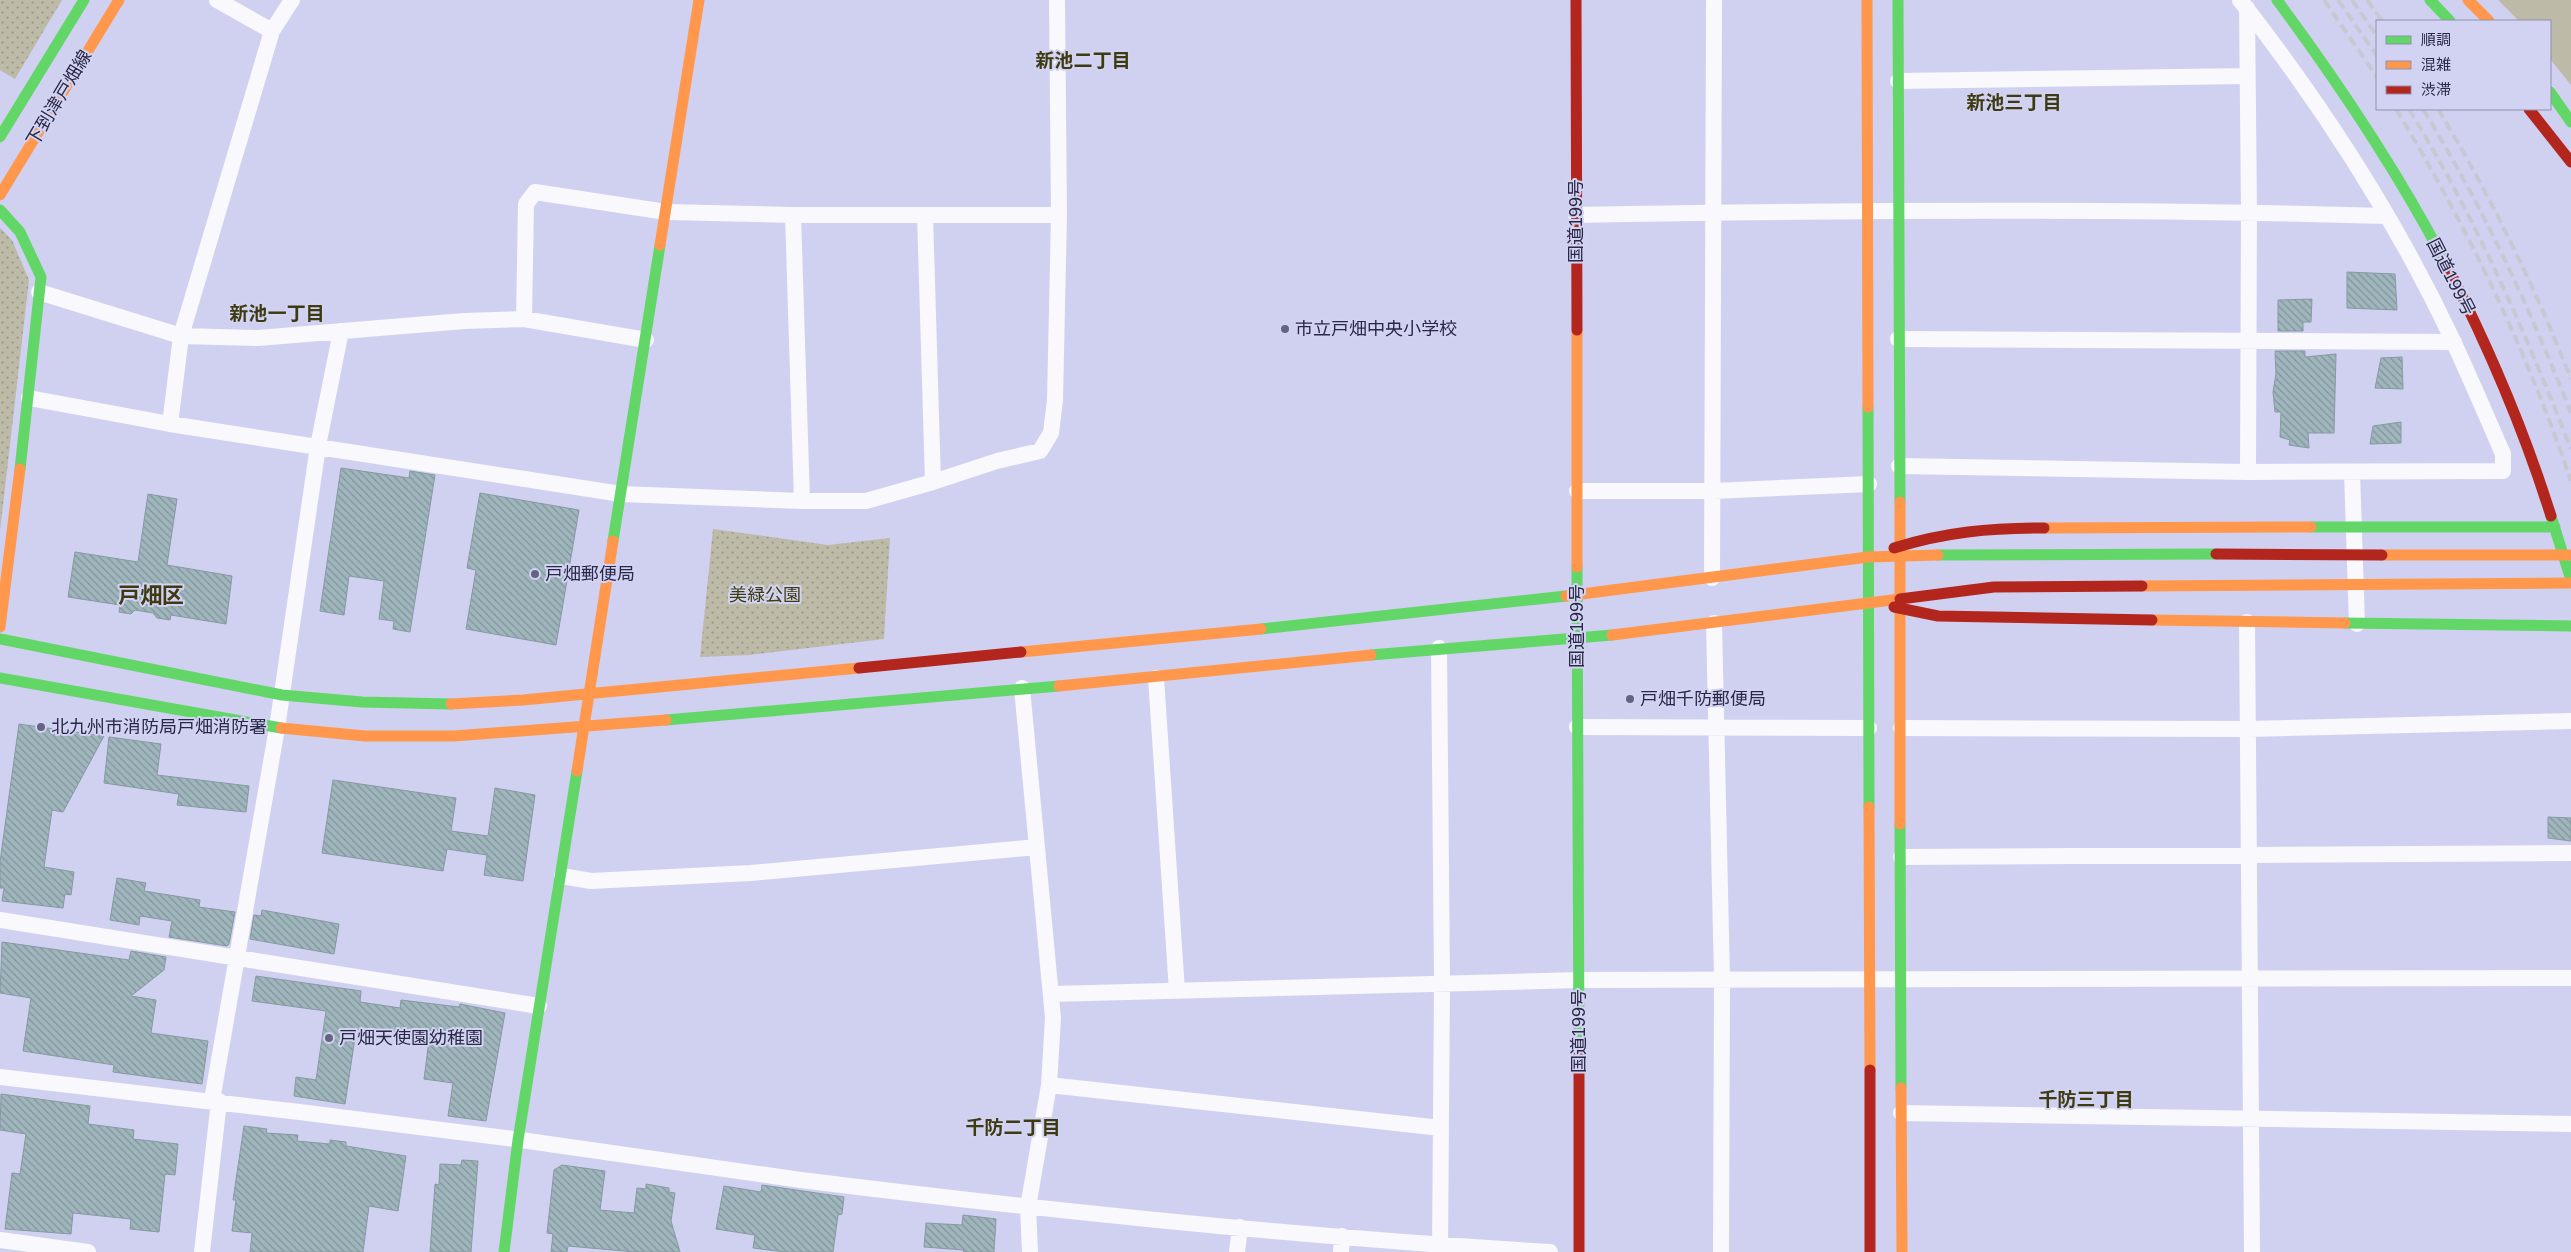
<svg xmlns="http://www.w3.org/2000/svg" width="2571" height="1252" viewBox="0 0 2571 1252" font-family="Arial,'Noto Sans JP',sans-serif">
<defs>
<pattern id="park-dots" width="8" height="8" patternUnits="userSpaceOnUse" patternTransform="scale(1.25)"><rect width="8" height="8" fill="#bdbba7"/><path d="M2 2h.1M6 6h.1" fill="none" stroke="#9a988a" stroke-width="1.8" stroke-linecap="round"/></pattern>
<pattern id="building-back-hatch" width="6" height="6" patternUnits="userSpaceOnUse" patternTransform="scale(1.25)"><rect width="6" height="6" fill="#9fb6bc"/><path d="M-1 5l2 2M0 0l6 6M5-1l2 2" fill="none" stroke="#82949b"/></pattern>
</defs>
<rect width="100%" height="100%" fill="#d0d0f1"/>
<!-- grass -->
<path fill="#bdbba7" d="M2498 0H2571V85L2550 59V21H2519Z"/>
<!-- park -->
<path fill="url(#park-dots)" d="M0 0H62L15 79 0 70Z
M0 228 12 240 29 280 0 531Z
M713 529 828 545 890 538 884 639 750 655 700 657Z"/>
<!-- building -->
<path fill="url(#building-back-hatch)" stroke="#869aa2" d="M2347 272 2395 274 2397 310 2347 308Z
M2312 299 2311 322H2303V331H2278V300Z
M2275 351H2305V357L2336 354 2334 433H2308L2309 448 2289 445 2290 440 2280 437 2281 412H2275L2273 392 2276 374Z
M2402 357 2403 389 2375 388 2381 358Z
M2401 422V443L2370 444 2373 426Z
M341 468 409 478 410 471 435 475 410 632 393 629 394 621 379 619 384 581 349 576 344 615 320 611Z
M480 493 579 510 556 645 466 629 476 570 467 568Z
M148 494 177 499 167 565 232 576 226 624 171 615 170 620 157 618 153 613 135 610 131 614 119 612 120 605 68 597 75 552 138 562Z
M19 724 104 736 63 812 52 810 44 867 74 872 71 895 65 894 63 908 2 901 4 888H0V862Z
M109 737 161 744 157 775 249 786 246 812 177 805 179 794 104 783Z
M333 780 456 798 451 831 488 836 495 788 535 795 523 881 484 875 487 855 447 849 443 871 322 853Z
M2548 817 2571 818V841L2548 838Z
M117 878 146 883 144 891 200 900 199 907 235 912 229 944 227 946 169 937 172 921 140 916 139 925 110 920Z
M262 910 339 924 334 954 250 939 254 915 261 916Z
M2 942 129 960 131 951 166 957 164 970 131 996 156 1000 151 1033 208 1041 202 1084 113 1072 114 1065 23 1051 31 998 0 993Z
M256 976 361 991 360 1002 400 1008 401 1000 459 1007 460 1004 505 1013 486 1121 448 1116 453 1083 424 1079 429 1040 356 1031 345 1104 294 1096 296 1077 316 1080 326 1011 252 1001Z
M1 1094 90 1106 88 1124 134 1130 133 1139 178 1144 175 1175 165 1174 159 1232 130 1229 131 1219 73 1213 71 1234 5 1229 12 1173 20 1174 26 1134 0 1130Z
M244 1126 267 1129 266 1133 298 1135 297 1141 330 1144V1140L346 1142V1146L406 1156 398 1211 369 1206 363 1252H250L252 1233 232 1231 236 1200H233Z
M462 1160 478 1161 471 1252H430L435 1184 439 1185 440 1164 461 1165Z
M562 1165 605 1171 600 1210 634 1213 637 1188 646 1189V1184L669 1188V1192L675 1193 671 1221 680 1252H635L568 1246 567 1252H551L553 1234 547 1233 554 1170Z
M762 1185 844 1197 842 1214 838 1215 833 1252H785L753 1248 755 1235 716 1229 724 1186 761 1192Z
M963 1215 996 1219 994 1252H963L964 1250 924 1247 926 1223 962 1225Z"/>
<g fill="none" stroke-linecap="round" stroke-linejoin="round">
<!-- street -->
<path stroke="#f8f8fd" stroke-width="16" d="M217 0 272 31
M2247 8 2249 212 2248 472
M1898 81 2247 76
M793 215 802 501
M925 215 933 482
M1576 215C1846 210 2117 208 2386 216
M39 292 181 336 258 338 464 321 524 319 646 340
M524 319 526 204 535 192 666 212 793 215H1059
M1898 339 2454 342
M29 398 170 424 621 494 802 501H866L933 482 997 461 1040 451 1051 433 1055 400 1059 215 1057 0
M170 424 181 336 272 31 292 0
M1899 466 2248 472 2503 471V454C2487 417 2471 380 2454 343 2398 223 2322 105 2240 0
M2352 472 2357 624
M1577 491H1713L1869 484
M1712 578 1714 0
M2247 622 2252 1252
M1714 623 1722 979 1721 1252
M1439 648 1442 983 1440 1252
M1156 678 1177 991
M1022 688 1053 1018 1049 1085 1028 1207 1030 1252
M1577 727 1869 728
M1901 728 2248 729 2571 721
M1901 857 2571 853
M562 876 591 881 751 873 1037 847
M0 920 539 1006
M1051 994 1579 980 2571 978
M0 1077C171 1096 343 1117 514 1139 610 1152 705 1167 801 1180 1050 1211 1300 1237 1550 1252
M1049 1085 1441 1128
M212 1100 277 728 318 446 341 331
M1901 1113 2571 1124
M0 1240 88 1252
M202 1252 219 1101
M1237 1252 1240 1227
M1341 1252 1342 1236"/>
<!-- fast -->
<path stroke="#63d668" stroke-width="11" d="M1898 0 1900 502
M2277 0C2340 85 2399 173 2448 268
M2430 0 2450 21
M2550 92 2571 122
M0 137 84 0
M0 210 20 232 41 277 20 469
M1868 407 1869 807
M2551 516 2571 580
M2311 527H2555
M613 541 660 245
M1938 555 2216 554
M1577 567 1579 1055
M2345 623 2571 626
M1261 629 1566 596
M0 639 282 695 362 702 451 704
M1371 655 1612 635
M0 678 281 728
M666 720 1059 686
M1900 824 1901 1088
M504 1252 518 1140 577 771"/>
<!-- slow -->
<path stroke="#ff974d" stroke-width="11" d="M1867 0 1868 407
M2468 0 2489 21
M0 195 119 0
M660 245 699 0
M1577 330V567
M2044 528 2311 527
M2382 555H2571
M2142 586 2571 583
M1566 596 1868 557 1938 555
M2152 620 2345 623
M0 627 20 469
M1612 635 1900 599
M1021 652 1261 629
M1059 686 1371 655
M451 704 523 700 859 668
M281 728 365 736H454L666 720
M577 771 613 541
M1869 807 1870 1070
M1900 824V502
M1901 1088 1902 1252"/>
<!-- jam -->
<path stroke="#b3261e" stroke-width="11" d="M1576 0 1577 330
M2529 109 2571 162
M2448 268C2489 348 2524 430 2551 516
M1894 548C1945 532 1990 528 2044 528
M2216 554 2382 555
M1900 599 1994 587 2142 586
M1894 607 1938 616 2152 620
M859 668 1021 652
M1579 1055V1252
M1870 1070V1252"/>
<!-- rail -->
<path stroke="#c8c8d2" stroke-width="4" stroke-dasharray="10 5" stroke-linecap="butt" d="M2324 0 2377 77
M2338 0 2377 56
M2352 0 2377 36
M2367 0 2382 21
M2396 109C2467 226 2527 351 2571 481
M2409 109C2475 217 2525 331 2571 449
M2423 109C2483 207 2529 306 2571 413
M2438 109C2490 195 2534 285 2571 379"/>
</g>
<!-- markers -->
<g fill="#646382" stroke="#d2d3f2" stroke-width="2">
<circle cx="1285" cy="329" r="5"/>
<circle cx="535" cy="574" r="5"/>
<circle cx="1630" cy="699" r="5"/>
<circle cx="41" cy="727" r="5"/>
<circle cx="329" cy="1038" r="5"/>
</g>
<g text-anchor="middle" stroke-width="4" stroke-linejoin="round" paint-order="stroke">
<!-- street labels -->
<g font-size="18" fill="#2a2846" stroke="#d2d3f2">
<text transform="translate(59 98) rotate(-59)" y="6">下到津戸畑線</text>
<text transform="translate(1576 221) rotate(-90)" y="6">国道199号</text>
<text transform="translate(2451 277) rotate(63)" y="6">国道199号</text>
<text transform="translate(1577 626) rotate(-90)" y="6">国道199号</text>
<text transform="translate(1579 1031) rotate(-90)" y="6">国道199号</text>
</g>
<!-- poi labels -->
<g font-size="18" fill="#2a2846" stroke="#d2d3f2" text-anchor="start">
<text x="1295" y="335">市立戸畑中央小学校</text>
<text x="545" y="580">戸畑郵便局</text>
<text x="1640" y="705">戸畑千防郵便局</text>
<text x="51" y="733">北九州市消防局戸畑消防署</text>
<text x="339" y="1044">戸畑天使園幼稚園</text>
</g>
<!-- park labels -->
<g font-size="18" fill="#3f3b0e" stroke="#d2d3f2">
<text x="765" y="601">美緑公園</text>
</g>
<!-- neighbourhood labels -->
<g font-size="19" font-weight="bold" fill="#3e3a11" stroke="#d2d3f2">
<text x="1083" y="67">新池二丁目</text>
<text x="2014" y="109">新池三丁目</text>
<text x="277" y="320">新池一丁目</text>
<text x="2086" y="1106">千防三丁目</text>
<text x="1013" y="1134">千防二丁目</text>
</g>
<!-- district labels -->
<g font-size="22" font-weight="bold" fill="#3e3a11" stroke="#d2d3f2">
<text x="151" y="603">戸畑区</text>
</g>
</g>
<!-- legend -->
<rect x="2376" y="20" width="175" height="90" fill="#d2d3f2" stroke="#8f8fad"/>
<rect x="2386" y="36" width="25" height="8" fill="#63d668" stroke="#8f8fad"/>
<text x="2421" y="45" font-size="15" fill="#2a2846">順調</text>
<rect x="2386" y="61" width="25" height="8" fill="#ff974d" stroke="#8f8fad"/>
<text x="2421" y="70" font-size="15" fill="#2a2846">混雑</text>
<rect x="2386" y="86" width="25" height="8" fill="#b3261e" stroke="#8f8fad"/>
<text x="2421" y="95" font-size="15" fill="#2a2846">渋滞</text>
</svg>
